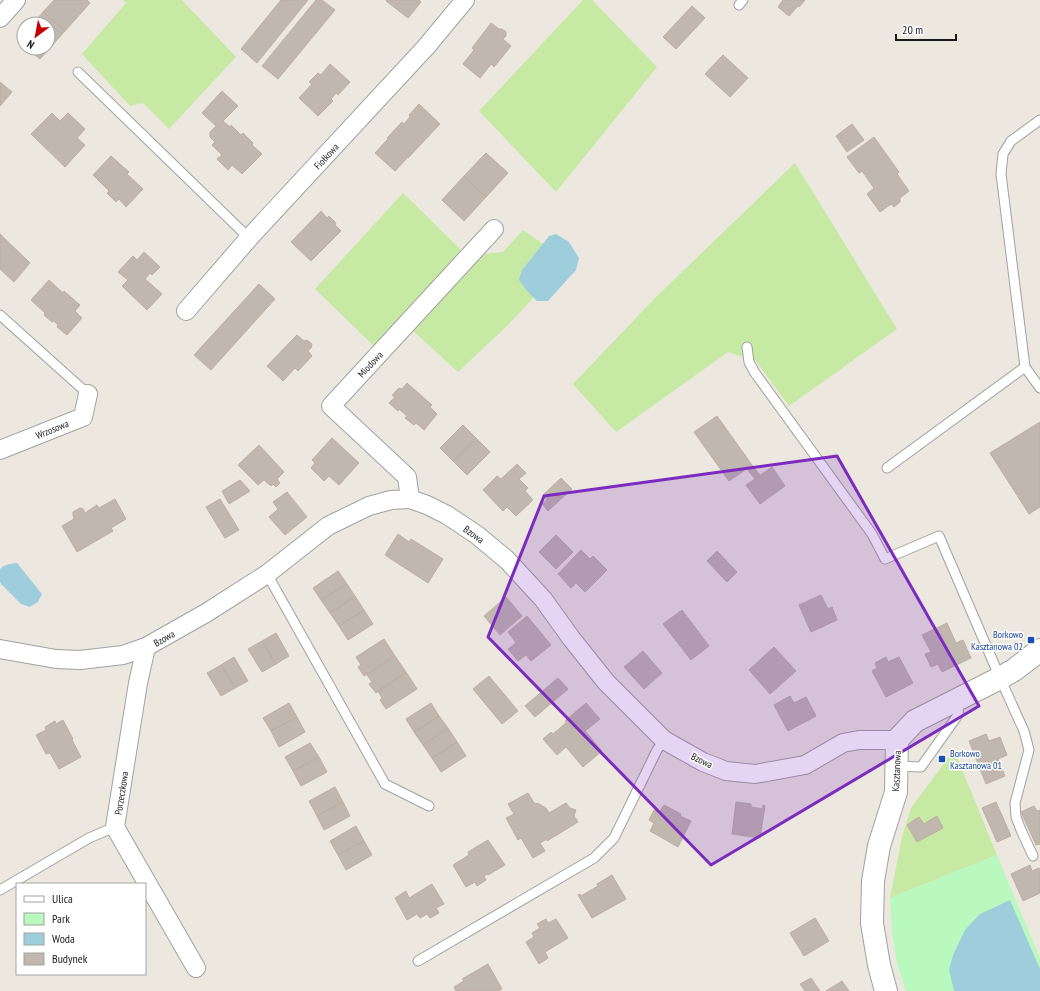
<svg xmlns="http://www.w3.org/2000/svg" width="1040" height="991" viewBox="0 0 1040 991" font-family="'PT Sans Narrow',sans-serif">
<rect width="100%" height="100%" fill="#ece8df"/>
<!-- grass -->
<path fill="#c6e9a3" d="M123 0H182L236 57 169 129 143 103 130 106 82 54 126 3Z
M583 0H592L657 67 556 192 479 111Z
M795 163 897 329 789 406 756 361 728 352 616 432 573 384 655 298Z
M403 193 462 251 374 346 315 289Z
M523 230 543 244 522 270 527 291 534 297 508 325 458 372 411 329 481 254 503 252Z
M954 750 997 855 890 898 902 837 911 808Z"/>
<!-- park -->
<path fill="#b9f9be" d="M997 855 1040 958V991H906L897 963 892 933 890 898Z"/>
<!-- water -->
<path fill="#9ecedc" d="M556 234 569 242 579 258 576 270 548 301H537L527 291 519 280 522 270 549 236Z
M17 563 42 594 38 602 30 607 21 604 1 584 0 582V569C5 564 10 564 17 563Z
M1010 900 1040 969V991H954L949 970 953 955 965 930 980 914Z"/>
<!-- building -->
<path fill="#c0b7af" stroke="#beaea2" d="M54 0H87L90 3 65 31 43 12Z
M281 0H308L257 63 241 49Z
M316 0H322L335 10 278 79 262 66Z
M387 0H419L421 2 408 18 386 1Z
M783 0H805L799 7 798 6 789 16 778 7Z
M692 6 705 18 676 49 663 37Z
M43 12 65 31 40 59 27 48H48V24H33Z
M491 23 499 29H502L506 32V36L503 39 511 46 494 67 491 64 480 78 463 64 474 50 472 48Z
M723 55 748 78 730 97 705 74Z
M330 64 350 82 338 95 336 93 331 99 333 101 318 116 299 98 312 84 309 82 318 73 321 75Z
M0 82 12 92 0 106Z
M222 91 238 106 223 121 230 127 231 125 241 135 243 133 253 143 252 145 262 154 242 174 232 165 228 170 217 159 222 155 212 145 215 142 210 137V132L216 126 202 113Z
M419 104 440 124 408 158V157L395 171 375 153 388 139 387 138 402 122 404 124 410 117 409 115Z
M52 113 60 121 68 113 85 129 77 138 85 145 65 167 31 134Z
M852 124 864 140 847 152 836 136Z
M874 137 899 172 897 174 909 191 900 198V202L894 207 891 204 880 212 867 194 874 188 862 171 859 173 847 157Z
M486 153 508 173 486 197 464 176Z
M111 156 129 172 127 174 143 189 126 207 119 199 116 202 107 193 109 191 93 175Z
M464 176 486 197 464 221 442 200Z
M321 211 327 218 329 216 336 223 335 225 341 231 311 261 291 242Z
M0 234 30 263 14 282 0 269Z
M144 252 160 267 152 275 150 273 145 279 162 294 147 310 122 286 128 280 118 272 133 256 137 260Z
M49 280 63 293 64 291 80 305 75 311 82 318 67 335 57 327 58 325 54 321 52 322 44 315 45 313 31 300Z
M259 284 275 299 211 370 194 355Z
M297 335 304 341 307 340 312 344 311 348 308 351 312 356 298 371 295 368 283 381 267 366Z
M407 383 432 405 430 407 437 414 424 430 416 423 414 425 405 418 407 416 399 409 398 411 389 403 395 397 392 395 399 388 402 389Z
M717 416 752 465 729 481 694 432Z
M1040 422V507L1029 514 990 453Z
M463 425 476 438 453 461 440 448Z
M332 438 359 463 339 485 329 476 324 481 311 468 315 463 312 460Z
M476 438 490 452 467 475 453 461Z
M259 445 284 472 277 479 280 483 276 487 273 484 271 486 264 480 258 485 238 465Z
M517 464 526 473 519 479 528 488 525 491 533 500 516 516 507 507 503 511 483 490 497 476 501 479Z
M752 465 760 475 755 479 747 469Z
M772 467 785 486 760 504 746 485Z
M561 478 572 489 548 511 542 504 547 500 543 495Z
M240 480 250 491 229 504 222 491Z
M287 492 307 517 285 535 269 517 278 509 273 502Z
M115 499 126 519 111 528 113 531 77 552 62 526 74 519 73 515V512L80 508 83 509 85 513 97 505 99 508Z
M220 499 239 530 225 538 206 507Z
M398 534 409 542 411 539 443 559 428 583 385 555Z
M556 535 573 552 556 569 539 552Z
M581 550 590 559 593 556 607 570 585 592 576 583 571 588 558 574Z
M717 551 737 572 727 582 707 561Z
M338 571 347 584 321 600 313 588Z
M347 584 355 596 330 613 321 600Z
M821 595 828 609 832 607 837 620 811 632 799 605Z
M355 596 364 610 339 626 330 613Z
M506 597 522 616 500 635 484 616Z
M364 610 373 624 348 640 339 626Z
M682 610 709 646 691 660 663 624Z
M527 616 551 645 531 661 526 655 518 661 508 649 516 643 508 632Z
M947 623 956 643 963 640 971 658 942 672 938 664 931 667 925 654 931 652 922 635Z
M276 633 289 656 276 664 262 641Z
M384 639 395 656 364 676 358 667 361 665 356 657Z
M262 641 276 664 262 672 248 649Z
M774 647 796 671 770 694 749 670Z
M643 651 662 673 644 689 624 667Z
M395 656 406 672 376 693 369 684 372 682 367 675Z
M234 657 248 681 235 688 221 665Z
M886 657 888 662 899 657 913 683 886 697 872 671 877 668 875 663Z
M221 665 235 688 221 696 207 673Z
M406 672 417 689 386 709 380 700 382 698 378 691Z
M489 676 518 711 502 724 473 689Z
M558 678 568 689 535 717 525 706Z
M790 696 794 703 806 697 816 716 788 731 774 705Z
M289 703 297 717 271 731 263 718Z
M431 703 439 716 414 732 406 719Z
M586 703 600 719 585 731 602 751 583 767 566 747 557 755 543 739 551 732 553 734 567 722 565 721Z
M439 716 448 728 423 745 414 732Z
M297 717 305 732 279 747 271 731Z
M63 720 73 739 72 740 81 757 59 769 50 753 46 754 36 735 46 730 45 727 55 721 56 724Z
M448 728 457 742 432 758 423 745Z
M986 734 989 741 1000 737 1007 755 998 759 1005 776 986 784 969 741Z
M457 742 466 756 441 772 432 758Z
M310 743 319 757 293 771 285 757Z
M319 757 327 772 301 786 293 771Z
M335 787 343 802 317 816 309 801Z
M528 793 534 803 539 804 546 808 549 813 566 803 570 808 576 810 574 816 578 822 547 841V839L540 843 545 851 533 858 521 838 518 840 506 818 514 814 508 804Z
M343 802 350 816 324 830 317 816Z
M736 802 751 804V807L763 809V805L765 806 760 838 732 834Z
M996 802 1011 836 997 842 982 808Z
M664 805 681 814 680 816 691 821 678 847 650 831 654 823 649 820 654 810 659 813Z
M1034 806 1037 811 1040 810V844L1036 845 1021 812Z
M937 816 943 828 917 842 907 825 919 817 924 824Z
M356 826 364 841 338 855 330 841Z
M488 840 505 865 488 875 487 874 484 876 486 880 477 886 475 882 466 887 453 865 469 855 468 852Z
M364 841 372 855 346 870 338 855Z
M1030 865 1032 871 1039 868 1040 870V893L1023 901 1011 874Z
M612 875 626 899 592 918 578 895 580 894 581 896 598 886 597 884Z
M432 884 444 904 436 908 439 913 430 918 427 914 420 918 417 914 407 920 395 898 406 891 409 898Z
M815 918 829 941 804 956 790 933Z
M546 919 548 923 556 919 568 938 545 952 548 958 539 964 526 942 534 937 532 933 540 928 537 924Z
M488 964 502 989 498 991H456L454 987 464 981 462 979Z
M811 978 820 991H805L800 984Z
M842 981 849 991H826Z"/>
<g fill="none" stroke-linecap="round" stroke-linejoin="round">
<!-- service casing -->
<g stroke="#a1a1a1" stroke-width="11">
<path id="service" d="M739 5 743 0
M78 72 249 238
M1040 120 1011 141 1003 154 1001 174 1025 367 1040 388
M0 315 88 394
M747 347 749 362 755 373 872 534 885 559 939 536 1000 678 1024 731 1029 750 1015 803 1016 817 1021 830 1033 856
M887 468 1025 367
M267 574 385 784 429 806
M896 766 921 767 958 715 959 699
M0 890 89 838 115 827
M418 961 594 858 614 838 657 750 664 740"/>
</g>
<!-- minor casing -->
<g stroke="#a1a1a1" stroke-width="20">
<path id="minor" d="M0 18 16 0
M186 311 249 238 426 47 465 0
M0 450 83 417 88 394
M410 499 407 477 331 406 494 229
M146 647 138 683 115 827 196 968
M0 649 56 659 80 660 123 655 146 647 206 613 267 574 328 526 369 506 391 500 410 499 427 505 447 515 477 535 507 560 543 599 571 638 606 682 664 740 703 762 726 771 755 774 805 765 843 743 859 740H897"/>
</g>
<!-- tertiary casing -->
<g stroke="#a1a1a1" stroke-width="24">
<path id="tertiary" d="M886 991 879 965 872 923 873 881 879 846 896 792 897 740 915 721 1000 678 1014 670 1040 650"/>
</g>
<!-- service -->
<use href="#service" stroke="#fff" stroke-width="9"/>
<!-- minor -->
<use href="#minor" stroke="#fff" stroke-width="18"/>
<!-- tertiary -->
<use href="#tertiary" stroke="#fff" stroke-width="22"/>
</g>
<!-- marked area -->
<path fill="#7b2cbf" fill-opacity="0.2" stroke="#7b2cbf" stroke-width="3" stroke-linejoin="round" d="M837 456 979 706 711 865 488 637 544 496Z"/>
<!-- markers -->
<g fill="#1a4fb4" stroke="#fff" stroke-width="1.5">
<rect x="1027" y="636" width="8" height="8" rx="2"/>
<rect x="938" y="755" width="8" height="8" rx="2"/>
</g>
<g text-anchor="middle" stroke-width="3" stroke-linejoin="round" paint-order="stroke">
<!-- street labels -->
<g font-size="10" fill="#1a1a1a" stroke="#fff">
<text transform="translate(326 156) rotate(-47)" y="4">Fiołkowa</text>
<text transform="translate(370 364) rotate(-47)" y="4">Miodowa</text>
<text transform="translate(52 429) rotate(-22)" y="4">Wrzosowa</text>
<text transform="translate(474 534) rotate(36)" y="4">Bzowa</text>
<text transform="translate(164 638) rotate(-30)" y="4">Bzowa</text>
<text transform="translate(702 760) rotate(26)" y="4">Bzowa</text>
<text transform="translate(896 771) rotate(-87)" y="4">Kasztanowa</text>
<text transform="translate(121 793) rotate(-81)" y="4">Porzeczkowa</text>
</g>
<!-- transit labels -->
<g font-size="10" fill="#164399" stroke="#fff" text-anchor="end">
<text x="1023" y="638">Borkowo<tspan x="1023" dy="12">Kasztanowa 02</tspan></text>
<text x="950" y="757" text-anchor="start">Borkowo<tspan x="950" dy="12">Kasztanowa 01</tspan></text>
</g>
</g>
<!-- legend -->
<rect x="16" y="883" width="130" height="92" fill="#ffffff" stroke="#a3a3a3"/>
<rect x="24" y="896" width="20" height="6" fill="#ffffff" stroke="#a3a3a3"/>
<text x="52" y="903" font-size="12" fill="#1a1a1a">Ulica</text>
<rect x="24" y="913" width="20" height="12" fill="#b9f9be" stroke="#a3a3a3"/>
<text x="52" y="923" font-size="12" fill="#1a1a1a">Park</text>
<rect x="24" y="933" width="20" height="12" fill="#9ecedc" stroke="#a3a3a3"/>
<text x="52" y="943" font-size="12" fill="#1a1a1a">Woda</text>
<rect x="24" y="953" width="20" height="12" fill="#c0b7af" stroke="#a3a3a3"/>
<text x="52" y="963" font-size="12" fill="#1a1a1a">Budynek</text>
<!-- north arrow -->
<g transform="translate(36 36) rotate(212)"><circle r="19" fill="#ffffff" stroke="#a3a3a3"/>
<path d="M0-3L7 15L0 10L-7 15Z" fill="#c50003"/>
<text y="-6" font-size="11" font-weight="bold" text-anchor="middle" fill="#1a1a1a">N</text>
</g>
<!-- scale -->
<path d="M896 34v6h60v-6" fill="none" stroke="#1a1a1a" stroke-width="2"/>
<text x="902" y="34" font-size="12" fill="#1a1a1a" stroke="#ffffff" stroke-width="3" paint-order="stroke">20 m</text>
</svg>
